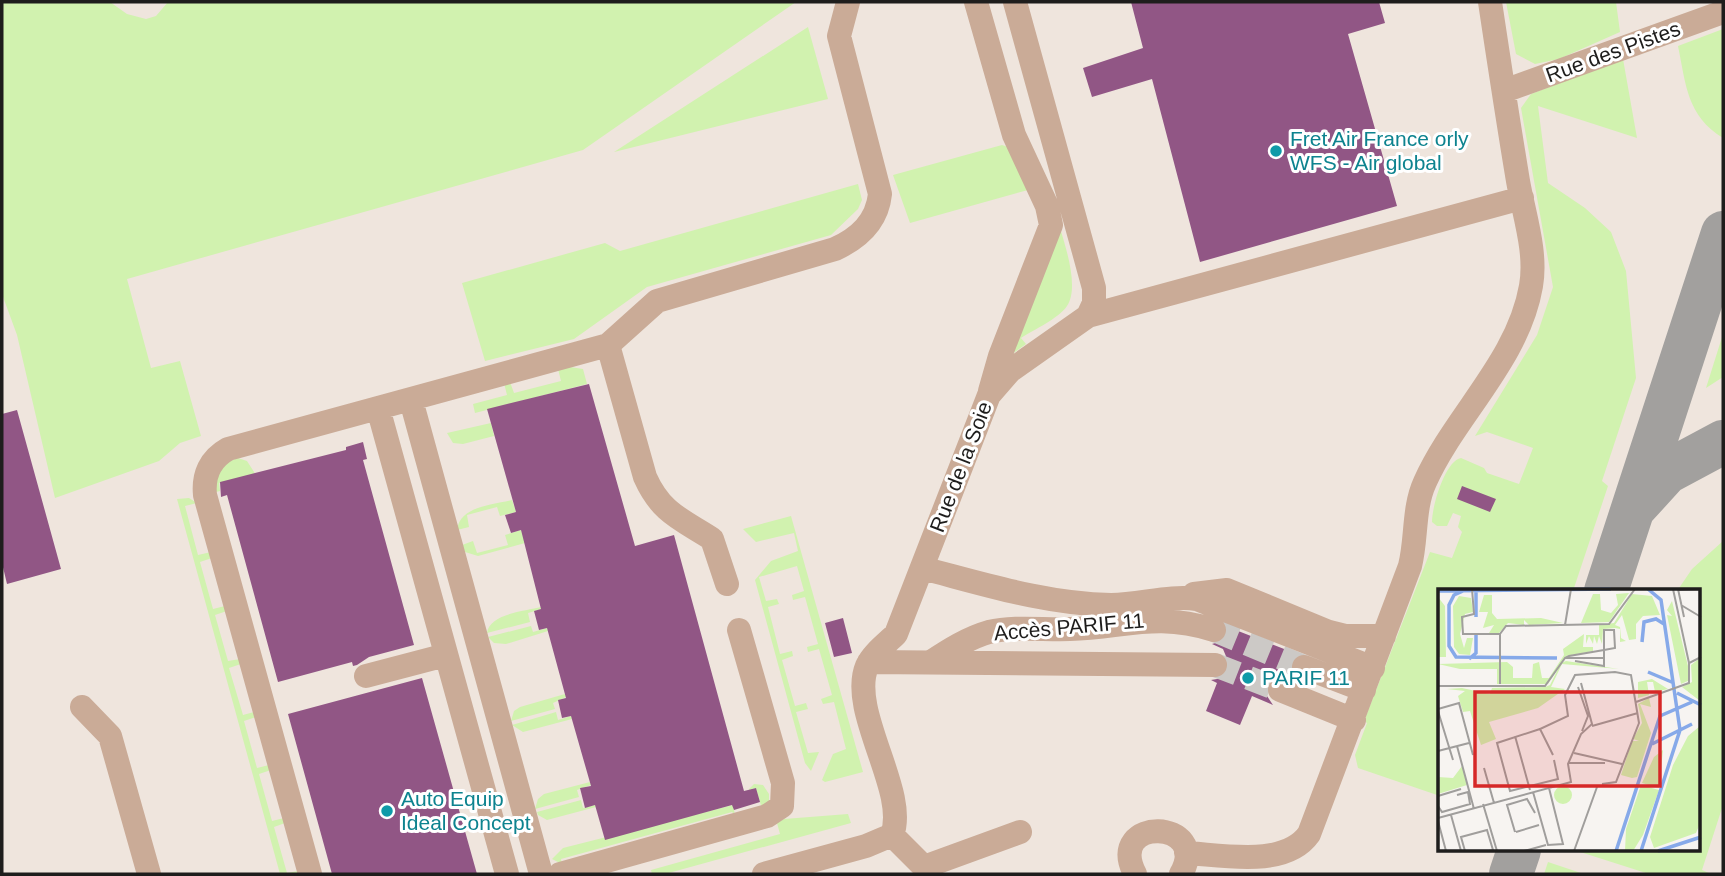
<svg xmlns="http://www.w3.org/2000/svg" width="1725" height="876" viewBox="0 0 1725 876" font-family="Helvetica,sans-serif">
<rect width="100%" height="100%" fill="#f7f4f1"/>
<!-- built -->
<path fill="#efe5dd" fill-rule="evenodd" d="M2 2H1723V874H2ZM1440 591H1699V850H1440Z"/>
<!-- green -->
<path fill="#d1f2af" d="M2 2H110L127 14 146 19 156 16 168 2H796L583 150 127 279 151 368 180 361 201 436 180 443 159 461 55 498 17 335 2 294Z
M1506 2H1616L1620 32 1559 59 1535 64 1516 54Z
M808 27 828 99 614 152Z
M1723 29V138C1687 116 1686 85 1678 46Z
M1623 59 1637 138 1538 106 1548 183 1585 208 1611 232 1626 271 1636 378 1602 481 1608 486 1573 591H1440V796L1358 768 1355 755 1367 723 1364 721 1430 552 1452 558 1462 532 1458 527 1461 516 1453 513 1447 526H1437L1432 522C1432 506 1445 461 1461 458L1484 468 1487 473 1519 484 1533 448 1487 432 1475 436 1537 335 1553 287 1521 108 1531 94Z
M1002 145 1008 147 1028 190 910 223 893 175Z
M858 184 862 200 858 209 831 235 647 287 574 339 485 361 462 283 605 243 620 251Z
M1056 214C1062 237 1081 285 1067 306 1058 319 1035 329 1021 338L1026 344 1011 355Z
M1723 334V377L1706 388Z
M570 367 583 369 587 384 475 413 473 404 507 395 504 383 510 382 514 393 561 381 558 369Z
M491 423 494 436 463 444 453 443 447 433Z
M238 458 247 461 256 475 219 483 220 491 212 493 222 464Z
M189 498 197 503 185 506 198 555 211 552 212 558 200 562 213 609 225 606 227 611 215 615 228 661 240 659 241 664 229 668 243 715 254 712 256 717 244 721 257 768 269 765 271 770 259 774 272 821 284 818 285 823 274 827 287 873 298 871 299 874H280L177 499Z
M512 500 516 512 500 516 497 507 467 515 469 527 457 530C460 506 492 505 512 500Z
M791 516 863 772 825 782 822 780 833 754 846 749 834 702 823 704 821 699 832 695 819 649 808 652 807 647 818 644 805 597 793 600 792 595 804 591 797 566 759 577 766 601 777 599 779 604 768 607 780 654 792 651 793 656 782 660 795 706 806 703 808 709 796 712 808 753 819 752 811 771 805 763 755 580 771 561 798 551 794 533 756 542 743 529Z
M521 530 525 543 478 556 465 552 462 545 473 541 477 553 508 545 505 535Z
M1723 541V805L1702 870 1711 874H1649L1574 850H1699V591H1677L1692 569Z
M541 607 542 609 528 613 530 622 487 633C489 614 525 611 541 607Z
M531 626 533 632 547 628 548 631 506 644 494 643 488 637Z
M565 694 566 697 553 703 555 709 511 721 514 711 520 707Z
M556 712 558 720 571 716 572 719 523 732 512 725Z
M590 782 591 785 577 790 579 797 535 809 538 799 544 794Z
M754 784 763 785 769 794V802L762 809 756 788 748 790Z
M581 800 583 808 595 805 596 807 547 820 538 815 537 812Z
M733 805 735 815 732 812 561 859 562 864 552 859 563 848Z
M848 814 851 823 665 874H652L651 870 780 834 777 823 784 819Z
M1548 862 1584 874H1544Z"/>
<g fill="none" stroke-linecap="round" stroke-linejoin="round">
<!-- taxiway -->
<path stroke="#a2a09e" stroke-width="44" d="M1636 506 1667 472 1723 442
M1606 591 1723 233
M1511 874 1519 850"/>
</g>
<!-- building -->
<path fill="#915685" d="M1131 2H1379L1385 23 1348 34 1397 206 1200 262 1152 79 1092 97 1083 68 1143 48Z
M589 384 635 546 674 535 744 791 756 788 760 802 734 810 732 805 605 840 595 805 585 808 580 788 591 786 571 716 562 718 558 700 566 698 547 628 539 630 534 611 541 609 521 530 511 533 505 515 516 512 487 409Z
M17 410 61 569 7 584 2 563V414Z
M363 442 367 459 363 460 414 645 369 657 357 665 353 666 352 662 278 682 227 495 221 497 220 482 346 450V447Z
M1462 486 1496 499 1490 512 1457 499Z
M843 618 852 653 834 657 825 623Z
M1228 627 1297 654 1290 662 1292 676 1285 673 1284 676 1277 675 1267 684 1265 693 1273 705 1252 696 1240 725 1206 711 1217 683 1211 680 1223 678 1230 666 1223 649 1212 644 1225 640Z
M422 678 477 874H332L288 714Z"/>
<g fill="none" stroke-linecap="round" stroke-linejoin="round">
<!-- minor-tunnel -->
<path stroke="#ccc9c6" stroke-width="24" stroke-dasharray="24 12" stroke-linecap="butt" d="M1214 630 1304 667
M1215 665 1280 690"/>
<!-- minor -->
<path stroke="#caab97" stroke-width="24" d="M976 2 1014 135 1047 206 1051 225 1000 356 990 391
M1504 91 1723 12
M1088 316 1522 198
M411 400 541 874
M378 408 507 874
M922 568C984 584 1046 604 1111 605 1140 605 1169 595 1197 599L1373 668
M727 584 712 539C681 519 661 513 645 477L608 345 657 301 835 249C859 238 877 222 880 194L839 36 848 2
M1194 594 1227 590 1329 632 1345 636H1384
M869 662 1215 665
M931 662C949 650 968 638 989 632 1015 626 1043 630 1070 629 1126 627 1157 612 1214 630
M1304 667 1364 690
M366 676 446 655
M1280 690 1354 720
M82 707 110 736 149 874
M892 835 924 867 1020 832
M1186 853C1223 855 1285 868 1309 834L1410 566C1417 538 1413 508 1425 482 1455 415 1518 361 1531 286 1537 252 1524 215 1518 181 1508 121 1499 62 1490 2
M310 874 205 495C203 475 210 459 228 449L608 345
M560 874 767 816 782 806 783 783 739 630
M764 874 866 846 892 835C909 792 848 711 867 666 872 654 887 643 896 634L989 395 1010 371 1088 316 1094 303V288L1015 2
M1135 874C1105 815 1212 819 1181 874"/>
</g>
<!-- markers -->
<g fill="#0f9aa8" stroke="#fff" stroke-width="2.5">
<circle cx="1276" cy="151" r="7"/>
<circle cx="1248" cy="678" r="7"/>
<circle cx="387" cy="811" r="7"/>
</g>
<g text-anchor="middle" stroke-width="6" stroke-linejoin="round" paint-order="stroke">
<!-- street labels -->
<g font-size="21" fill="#1e1d1c" stroke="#fff">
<text transform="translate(1613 52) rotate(-20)" y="7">Rue des Pistes</text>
<text transform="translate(961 467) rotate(-69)" y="7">Rue de la Soie</text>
<text transform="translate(1069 627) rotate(-5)" y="7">Accès PARIF 11</text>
</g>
<!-- culture labels -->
<g font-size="21" fill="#0d838f" stroke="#fff" text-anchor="start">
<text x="1290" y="146">Fret Air France orly<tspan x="1290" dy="24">WFS - Air global</tspan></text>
<text x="1262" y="685">PARIF 11</text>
<text x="401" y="806">Auto Equip<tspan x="401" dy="24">Ideal Concept</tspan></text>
</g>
</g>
<!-- overview -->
<g transform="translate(1438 589)">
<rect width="262" height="262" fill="#f7f4f1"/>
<path d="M191 4 171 33 143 34 155 5H162L163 21 173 24 180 16 178 5ZM194 5 214 7 222 26 205 27 198 35V50L191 51 184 26 177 36 182 38 183 49 188 52 182 53V40L177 39 165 40 164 55 161 47 159 55 156 47 155 55 151 47 148 55V46H161V36L176 34ZM46 6H54V24L59 30 103 29 125 34 91 36 86 31V36L70 34 61 44H51L56 36 45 39 50 23H41ZM21 7 33 9 35 23 27 25 22 45 26 59 29 49H35L32 66 21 65 16 58 15 17ZM0 8 7 17 8 68H0ZM234 12 250 77 252 91 243 95 229 26 234 27 229 21ZM146 45 145 58H155V62L128 67 110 95H59V80H22L0 75 69 73 75 78V89H94L95 75 101 73 104 89H111L126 66 125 60ZM262 69 261 107 262 112 244 98 254 93 253 76ZM128 72 181 80 124 75 113 98 127 100 100 119 51 133 58 150 43 156 32 122 25 123 20 107 27 102 9 100 24 99 52 105 54 99 107 98 112 96 123 74ZM214 90 230 100 217 103 215 93H209L211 106 200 109V93ZM211 109 213 118 202 115 213 144 199 188 194 189 183 186 194 152H201L195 150 204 134 200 115ZM262 137 263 232 258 244 216 259 212 248 235 176 250 147ZM225 161 221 199 204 194 216 168ZM24 177 29 196 0 205V188L15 189ZM203 196 221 201 205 246 195 262H187L188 240ZM116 206a9 9 0 1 1 18 0a9 9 0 1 1-18 0Z" fill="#d1f2af"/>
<path fill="none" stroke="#86a9e9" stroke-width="3.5" d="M0 2 173 0M25 2 16 6 11 16V57L18 68 119 69M38 2V28M204 53 206 33 218 30 226 35M31 70 38 64V44M210 83 236 94M239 104 263 116M214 155 254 135M178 262 222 127 254 113M203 262 242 141 223 11 210 0M220 262 263 248"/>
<path fill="none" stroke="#a09e9c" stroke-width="2" d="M34 0 36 25 24 28 25 45H62M235 0 251 74M240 0 246 28M241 1 263 0M243 16 263 28M127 36 133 0M137 72 166 77V69M62 95V45L68 37 171 35 197 0M0 97H107L127 69H166V41H176L177 59 166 61 131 67 127 69M140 98 150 127 144 142M198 113 251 94V74L263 68M0 120 21 114 35 166M0 122 15 171M154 137 200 124M102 140 59 154 72 202 120 190 116 171M77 147 92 201M19 157 36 220M0 162 31 154M136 164 184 175M115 166 102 140 130 127 127 106 137 86 177 83 193 86 201 134 178 193 164 195M130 174H167M46 179 56 214M95 203 110 256 125 255 111 199M0 207 23 200M45 215 59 262M0 217 4 223 32 215 30 203 19 206M13 226 23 262M0 229 133 193 130 175 143 145 154 135 143 94M0 232 8 262M77 243 69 216 89 210 97 224M78 243 101 236M27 262 23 248 49 241 55 261 51 262M86 262 108 256M136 262 159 198"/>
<path fill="#d62828" fill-opacity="0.15" stroke="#d62828" stroke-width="3.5" d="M37 103H222V197H37Z"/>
<rect width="262" height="262" fill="none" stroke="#1e1d1c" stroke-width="3.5"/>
</g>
<!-- border -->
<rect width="1725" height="876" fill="none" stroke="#1e1d1c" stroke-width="7"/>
</svg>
